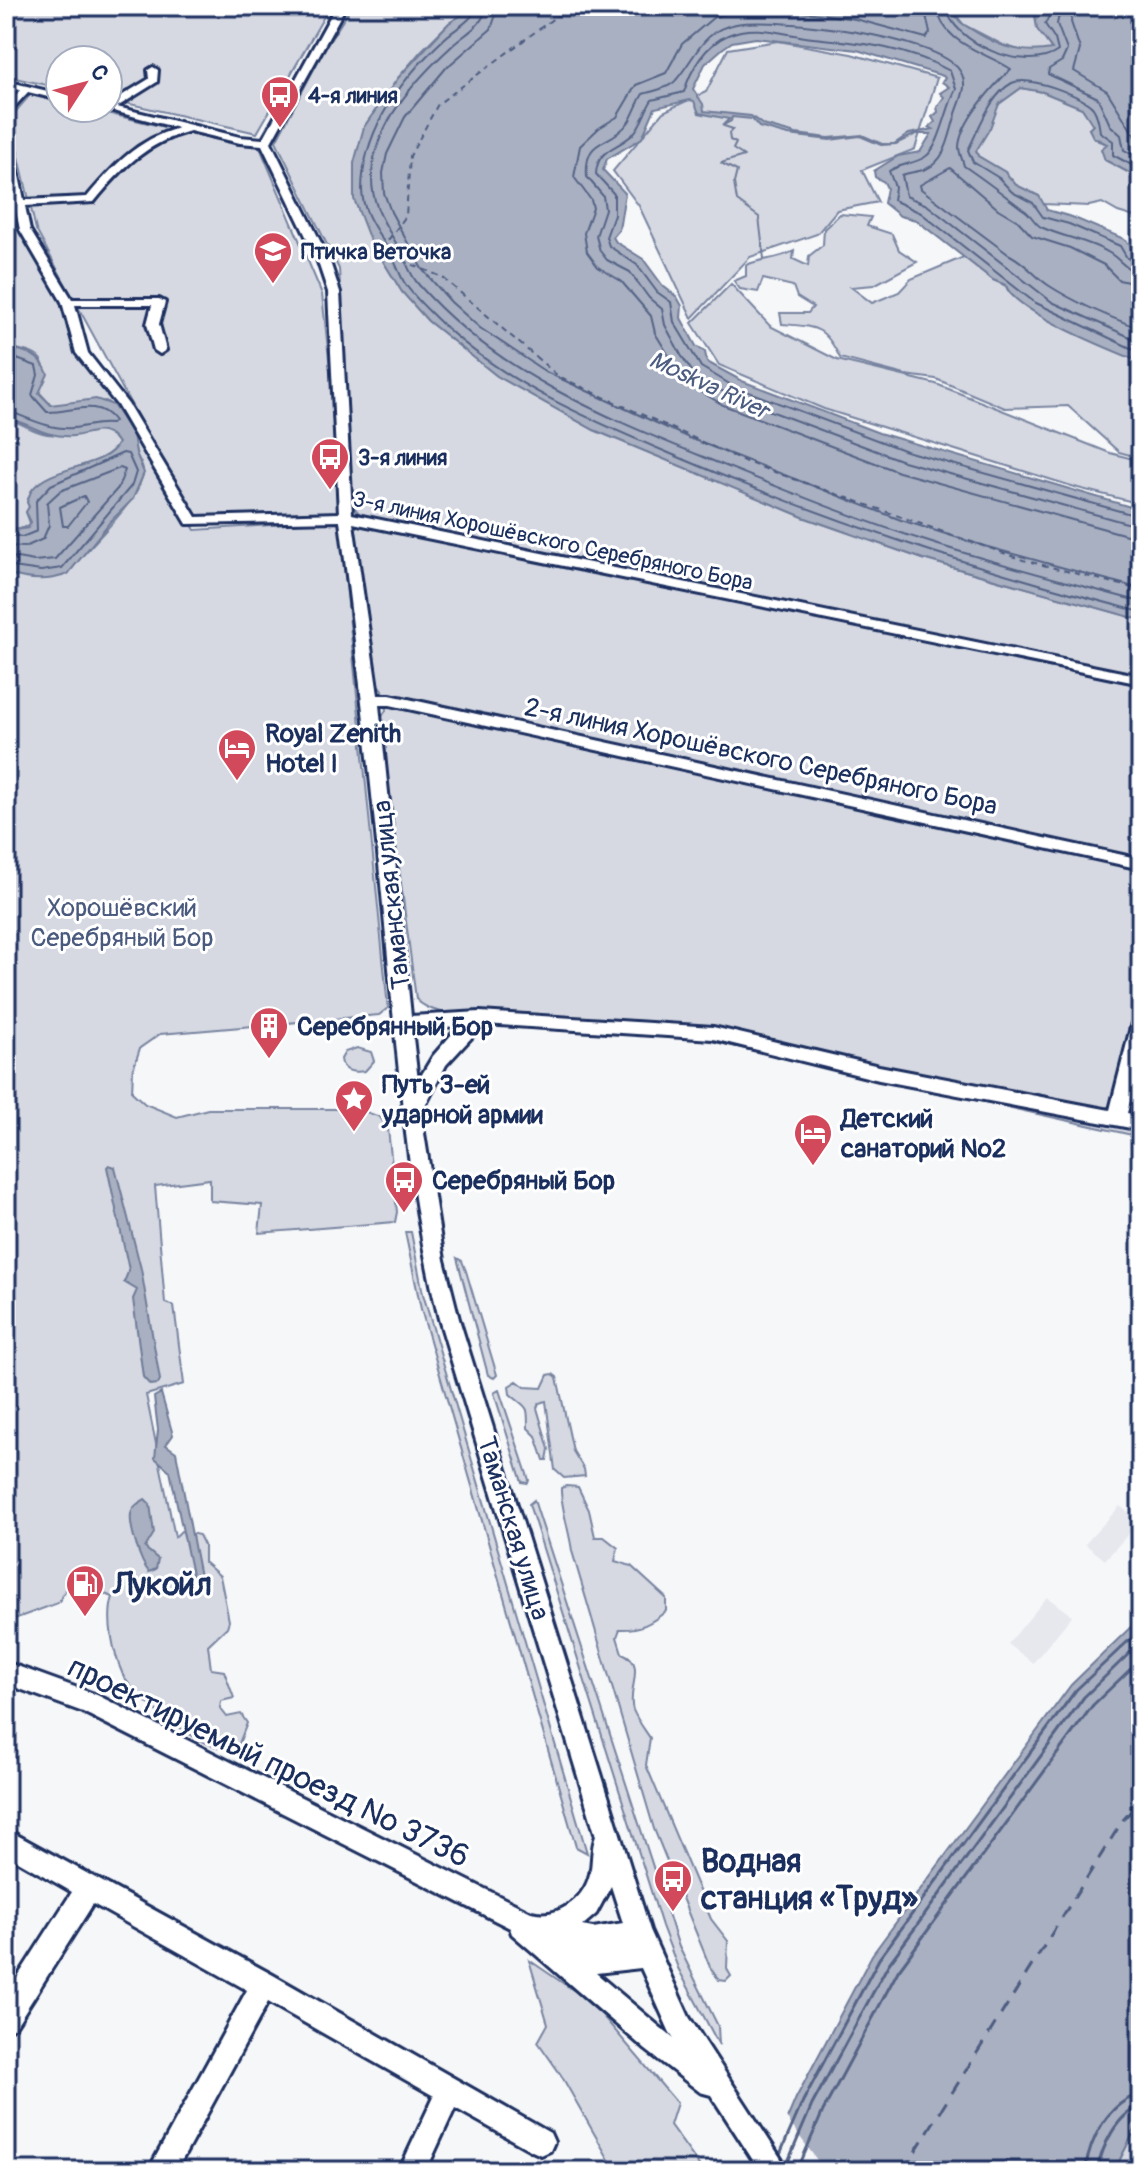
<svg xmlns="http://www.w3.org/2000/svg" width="1147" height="2177" viewBox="0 0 1147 2177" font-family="Pangolin,sans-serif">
<rect width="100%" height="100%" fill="#f6f7f9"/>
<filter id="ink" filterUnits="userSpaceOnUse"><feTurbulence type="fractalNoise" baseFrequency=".0125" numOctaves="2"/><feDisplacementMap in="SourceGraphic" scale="16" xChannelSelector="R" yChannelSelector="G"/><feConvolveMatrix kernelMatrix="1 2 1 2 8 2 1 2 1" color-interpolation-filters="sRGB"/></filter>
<g filter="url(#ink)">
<!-- built -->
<path fill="#e6e8ee" d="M1120 1506 1140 1521 1105 1560 1085 1544Z
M1047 1597 1072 1616 1033 1663 1008 1644Z"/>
<!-- green -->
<path fill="#d6d9e2" stroke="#7884a0" stroke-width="2" d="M6 6H330L257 133 108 99V60H60V88L6 76Z
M352 6H476L449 23 421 51 398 78 364 127 369 238 402 292 428 321 497 376 594 430 803 517 923 559 1141 620V1137L706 1040 493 1022 491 1014C467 1013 433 1018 416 999L380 720 386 710 382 690 374 679 354 528 363 518 353 506 339 269 276 141 324 50Z
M949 6H1038L1046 10 1041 33 1052 50 1029 53 1003 45 964 25Z
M778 41 851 54 937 78 915 149 862 170 878 202 837 210 817 234 750 257 692 318 639 206 613 171 663 112 706 92 728 49Z
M1021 88 1043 92 1082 108 1094 125 1089 129 1098 141 1107 144 1103 151 1105 160 1141 179V219L1118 212 1102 203 1089 206 1043 204 1039 196 1016 185 1005 172 978 156 976 150 999 104Z
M30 95 60 102V108H86L238 145H259L322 294 345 508 334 512 193 518 36 230 10 118Z
M6 161 20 231 64 303 67 328 77 356 125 412 195 530 334 521 340 523 388 1008 379 1015 160 1034 140 1048 133 1070 132 1092 145 1104 177 1117 208 1109H358L380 1117 388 1129 397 1212 395 1222 259 1233 262 1205 210 1201V1179L155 1186 165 1303 174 1306 184 1384 146 1395 175 1537 181 1531 199 1535 204 1545V1562L220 1576 229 1621 227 1627 208 1645 211 1669 224 1671 234 1698 221 1701 220 1708 227 1717 241 1714 247 1723 238 1746C233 1747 225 1749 220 1748 196 1744 133 1697 123 1675 113 1652 106 1619 113 1597L71 1581 58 1603 6 1622V573L41 579 68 574C86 545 143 502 143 469 142 462 137 459 136 452 132 433 124 413 106 401L51 405 39 392C52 358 40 353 6 347Z
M840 214 871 217 867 226 892 234 899 250 917 262 874 285 851 287 872 303 899 292 911 279 964 257 993 280 1006 286C1013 311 1114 351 1141 362V458L1119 452 1068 406 1005 408 936 379 905 375 840 358C824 325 816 327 782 324L780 313H808L813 307 797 297 793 286 763 279 758 292 740 289 734 281 746 276V265C762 258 778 260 794 251L793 259 808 266 809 256 823 245 824 229Z
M731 284 770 326 837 360 936 384 1110 453 1141 461V504L1078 488 824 409 719 365 692 323Z
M6 418C21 422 32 432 47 434 70 437 103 420 118 443 105 469 52 465 32 490 30 493 29 498 27 502L29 507 26 512 31 526 12 529 6 524Z
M357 1048 371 1052 374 1061 365 1071C354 1073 342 1072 341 1059L345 1052Z
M405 1232H411L423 1294 587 1853 576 1847 421 1309Z
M457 1258 462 1261 466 1271 497 1375 494 1378 488 1375Z
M553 1374 557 1377 573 1451 584 1469 585 1476 564 1478 555 1470 546 1401 539 1403 537 1408 549 1449 547 1460H544L536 1436 528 1428C528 1403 528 1410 510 1394L509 1386 517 1381 525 1387 542 1388 548 1375Z
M499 1390 529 1480 528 1483 522 1482 494 1393Z
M566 1486 578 1487 589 1510 595 1537H604L618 1548 615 1561 631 1566 666 1598V1611C652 1623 639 1630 620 1629L617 1637 622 1653C648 1663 626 1690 633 1710 637 1720 645 1730 650 1738L646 1765 711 1919 728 1941 727 1969 731 1976 726 1981 719 1980 710 1967 654 1829 572 1551C570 1534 560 1503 561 1488Z
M534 1500 679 1947 718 2026 719 2045 678 1968 662 1926 529 1504Z
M529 1960 576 1992 602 2015 677 2103 670 2125 701 2168H714L717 2162 723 2171H609L612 2165 561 2075 538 2042 548 2024Z
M1141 2118V2171H1114Z"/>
<!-- water -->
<path fill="#a9b0c1" stroke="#707c99" stroke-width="2" fill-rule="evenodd" d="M476 6H949C957 11 954 18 963 24 995 45 1015 55 1052 49L1037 29 1035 15 1045 14 1042 12 1045 9 1038 6H1141V179L1105 160 1101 149 1107 144 1093 137 1089 129 1093 125 1082 108 1043 92 1021 88 999 104 990 128 976 151 978 156 1005 172 1016 185 1039 196 1047 210 1072 217 1122 238 1130 244 1132 252 1141 256V362C1114 351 1012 311 1006 285L993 280 916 220 900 216 884 203 887 188 884 182 875 177 874 171 898 156 920 152 931 134H916L896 144 881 145 860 136 830 140 788 135 759 127 752 119 732 117 731 121 722 126 729 119 699 113 694 101 690 100 655 108 642 138 607 159 603 170 625 193 619 230 613 237 616 242 643 259 663 286 677 297 682 306 681 318 696 346 705 352 707 362 742 381 879 433 1141 510V620L923 559 803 517 594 430 497 376 428 321 402 292 369 238 354 199V163L364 127 398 78 449 23ZM756 38 857 50 943 76 945 78 942 82 949 87 940 93 944 97 937 107 938 112 932 117 935 122 929 127 933 129 909 134 894 144H882L862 135 829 138 796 134 763 125 751 116 704 111 703 104 693 89 705 64 722 49 732 42Z
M6 347C26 351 41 355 48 374L39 393 51 405 96 399 113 405 133 434 136 453 144 473 133 499 110 522 68 574C48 582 26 580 6 573V524L16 530 28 528 31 522 26 512 29 507 27 502C29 498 29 494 32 490 50 465 106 469 118 443 105 422 91 435 73 436 43 438 31 423 6 418Z
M109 1165 115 1167 141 1269 160 1380 158 1384 150 1385 143 1377 133 1299 137 1290 124 1282 129 1270 107 1167Z
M161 1393 173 1435 166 1445 176 1452 202 1587 193 1579 170 1471 155 1458 158 1430 154 1397Z
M145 1499 150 1504 154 1533 145 1548 158 1559 156 1569 149 1572C140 1562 129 1526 131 1514 132 1506 139 1503 145 1499Z
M1141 1617V2118L1114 2171H765L796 2098 872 1955 1071 1685Z"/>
<!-- pier -->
<path fill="#f6f7f9" d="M784 2115 825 2171H761Z"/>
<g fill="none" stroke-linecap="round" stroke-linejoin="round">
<!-- shore-far1 -->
<path stroke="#546386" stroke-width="2" d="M477 6C472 22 455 28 444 39 401 79 363 129 362 189 362 213 377 230 388 249 395 260 398 271 404 282 412 295 425 307 436 318 501 382 588 419 671 454 827 521 977 569 1141 612
M487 6C483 26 466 33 452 46 417 78 373 125 372 176 371 205 385 224 399 248 406 260 409 274 419 285 494 371 603 416 706 458 780 488 855 519 932 543 1001 565 1071 583 1141 602
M499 6 491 29 446 68 405 117 387 154 383 173 384 193 391 212 422 269 451 302 480 328 546 372 689 438 901 520 984 546 1141 589
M924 6 930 33 926 38 855 19 777 8 744 9 714 17 682 44 666 73 636 85 617 117 599 128 580 146 574 177 591 200 593 208 584 233 587 252 598 267 621 281 651 316 655 333 685 382 723 405 899 472 1141 539
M936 6C944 45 981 50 1011 69 994 85 960 122 959 147 959 153 963 161 964 166 985 180 1004 195 1024 210 1031 214 1034 223 1041 227 1064 238 1089 240 1111 254 1124 263 1123 268 1141 273
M946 6C952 44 1027 74 1058 51L1055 39 1045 24 1051 13 1050 6
M1061 6 1057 24 1067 50 1062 61 1049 69 1048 74 1098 98 1110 125 1121 135 1124 150 1141 159
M1073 6 1071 22 1080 49 1074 71 1107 91 1141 146
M1141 170 1113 155V141L1100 132C1099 124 1098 115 1093 108 1082 95 1028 75 1012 83 990 95 979 129 968 150L973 162 999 178 1012 192 1033 203 1043 217 1069 224 1120 246 1127 258 1141 263
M1141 285 1119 280 1104 265 1070 248 1032 236 1018 221 998 209 950 168 920 185 921 189 1008 254C1025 262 1033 275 1048 285 1077 304 1109 317 1141 329
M1141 342 1052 302 927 205 906 196 902 175C910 172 918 172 926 169 946 161 949 136 955 117 959 102 970 86 960 71 939 36 776 17 736 24 702 30 696 57 676 80 670 88 653 91 643 94 637 103 634 115 628 123 609 148 584 136 587 177L603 196 605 209 596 236 600 251 607 260 630 272 649 298 662 309 665 325 681 355 694 374 704 382 736 398 903 461 1141 527
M1141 353 1034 302 921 213 893 200 895 187 889 171C900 164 914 164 925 157 940 148 946 107 956 89L950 71C907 47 861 43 813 38 785 35 755 23 728 35 705 45 691 69 684 92L652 100C645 110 642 125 633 134 618 149 597 148 596 174L614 194V215L606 237 609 246 637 265 657 292 671 302 674 322 701 367 733 386 906 451 1141 517
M6 355 36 366 38 375 32 395 47 412C71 413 97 397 114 421L111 424C97 422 87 427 73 428 50 430 28 418 6 410
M84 496 87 502 68 526H63L60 507Z
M6 534 22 537 37 531 36 501 51 485 123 453 128 454 136 472 132 485 62 568 41 571 6 566
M6 546 25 547 43 539 49 525 47 503 60 491 120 468 125 470 118 488 55 559 34 561 6 556"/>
<!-- shore -->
<path stroke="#546386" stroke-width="3" d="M780 2154 803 2101 879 1959 1076 1690 1141 1629
M787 2164 812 2105 888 1965 1084 1697 1141 1642
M797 2171 823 2111 898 1971 1093 1705 1141 1659
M1085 2171C1090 2139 1108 2102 1141 2094
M1097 2171C1102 2147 1116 2115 1141 2106"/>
<!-- stream -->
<path stroke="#707c99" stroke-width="2" d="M724 126 733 129 729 133 730 140 736 143 733 149 744 156 721 163 737 171 734 183 737 201 759 217 764 259"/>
<!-- ferry-far1 -->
<path stroke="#4d5c81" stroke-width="2" stroke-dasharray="6 5" stroke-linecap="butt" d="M570 6 438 104 410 156 406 216 380 251 442 277 558 376 746 462 1023 560 1141 590"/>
<!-- ferry -->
<path stroke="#4d5c81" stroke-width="3" stroke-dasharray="13 10" stroke-linecap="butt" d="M903 2171 1123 1820 1141 1800"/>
<!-- minor casing -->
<g stroke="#1b2f5e" stroke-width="6">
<path id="minor" d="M336 6H346L271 142 329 259 340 292 352 514 1141 676V684L353 523 378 695H390L1141 859V869L390 705H379L411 1016 480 1012 713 1027 879 1066 1110 1110 1132 1023 1141 1017V1058L1127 1113 1141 1116V1130L879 1080 713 1039 484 1024 446 1065 421 1114 444 1260 459 1319 650 1930 689 2017 789 2171H760L711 2095 700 2092 646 2050 512 1934 510 1928 83 1712 6 1684V1662L97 1695 531 1912C557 1919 584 1900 590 1874 593 1862 591 1848 596 1836L439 1319C408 1194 398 1064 386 936 373 797 358 659 340 521L187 524 117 405 76 353 62 302 20 230 6 162V134L11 137 24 200 87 197C114 165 137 140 178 128L102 108H108V104L149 79 148 70 153 67 158 70 157 82 117 107 240 137 263 139ZM190 131 240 143 262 145 317 259 328 292 339 513 196 517 128 404 88 353 75 305H152L147 324 154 350 160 354 166 350 159 324 165 302 159 299H72L30 230 25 206 94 202C122 168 146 143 190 131ZM459 1026 433 1056 418 1081 412 1029ZM611 1886 623 1923 593 1928 582 1926 596 1914ZM641 1968 671 2035 674 2039 596 1973Z
M6 81 60 94V100L28 92 6 116V107L20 90 6 87Z
M6 1829 273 1975 550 2133 554 2142 550 2151 541 2155 532 2151 455 2108 426 2171H399L434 2096 268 2002 176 2171H148L247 1990 93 1904 15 2027 6 2031V1995L72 1892 6 1854Z"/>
</g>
<!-- minor -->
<use href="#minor" fill="#fff" fill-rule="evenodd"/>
</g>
</g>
<!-- icons -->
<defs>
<g id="bus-pin" transform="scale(2)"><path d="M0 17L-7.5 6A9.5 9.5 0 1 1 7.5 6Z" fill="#d1495b" stroke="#fff"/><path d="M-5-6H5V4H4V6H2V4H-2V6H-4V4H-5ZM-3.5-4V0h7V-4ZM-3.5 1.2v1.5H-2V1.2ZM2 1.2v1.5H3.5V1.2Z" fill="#fff"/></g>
<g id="school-pin" transform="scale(2)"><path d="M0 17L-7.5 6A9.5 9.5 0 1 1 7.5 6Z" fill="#d1495b" stroke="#fff"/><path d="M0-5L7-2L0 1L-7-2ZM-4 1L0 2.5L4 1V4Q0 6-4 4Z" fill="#fff"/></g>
<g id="hotel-pin" transform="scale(2)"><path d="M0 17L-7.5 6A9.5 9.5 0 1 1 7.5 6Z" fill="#d1495b" stroke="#fff"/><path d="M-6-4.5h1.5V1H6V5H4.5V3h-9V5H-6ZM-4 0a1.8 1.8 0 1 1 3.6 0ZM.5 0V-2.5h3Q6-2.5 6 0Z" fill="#fff"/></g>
<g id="building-pin" transform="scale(2)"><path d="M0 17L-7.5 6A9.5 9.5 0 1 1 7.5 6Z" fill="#d1495b" stroke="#fff"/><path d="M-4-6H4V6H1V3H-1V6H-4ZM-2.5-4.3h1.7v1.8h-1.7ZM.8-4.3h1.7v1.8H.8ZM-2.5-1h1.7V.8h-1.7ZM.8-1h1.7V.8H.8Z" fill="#fff"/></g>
<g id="sight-pin" transform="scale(2)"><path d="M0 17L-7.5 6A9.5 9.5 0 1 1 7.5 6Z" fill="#d1495b" stroke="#fff"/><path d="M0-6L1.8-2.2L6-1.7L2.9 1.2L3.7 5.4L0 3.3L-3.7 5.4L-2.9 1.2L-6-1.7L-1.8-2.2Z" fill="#fff"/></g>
<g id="fuel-pin" transform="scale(2)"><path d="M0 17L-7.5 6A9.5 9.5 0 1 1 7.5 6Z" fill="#d1495b" stroke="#fff"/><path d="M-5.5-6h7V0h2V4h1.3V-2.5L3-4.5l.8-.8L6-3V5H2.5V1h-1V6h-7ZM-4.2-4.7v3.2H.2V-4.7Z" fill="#fff"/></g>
</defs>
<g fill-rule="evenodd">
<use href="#bus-pin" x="280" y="95"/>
<use href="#school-pin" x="273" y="251"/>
<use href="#bus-pin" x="330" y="457"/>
<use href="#hotel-pin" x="237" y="748"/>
<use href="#building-pin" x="269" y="1026"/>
<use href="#sight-pin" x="354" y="1099"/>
<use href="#hotel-pin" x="813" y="1133"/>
<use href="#bus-pin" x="404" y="1180"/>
<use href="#fuel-pin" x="85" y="1584"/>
<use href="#bus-pin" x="673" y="1879"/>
</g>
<g text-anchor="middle" stroke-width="6" stroke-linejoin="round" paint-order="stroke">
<!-- far-poi labels -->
<g font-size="22" font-weight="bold" fill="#1b2f5e" stroke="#fff" text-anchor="start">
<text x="308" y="103">4-я линия</text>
<text x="301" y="259">Птичка Веточка</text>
<text x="358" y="465">3-я линия</text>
</g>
<!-- far-street labels -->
<g font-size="22" fill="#1b2f5e" stroke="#fff">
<text transform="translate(553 540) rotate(12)" y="8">3-я линия Хорошёвского Серебряного Бора</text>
</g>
<!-- far-water labels -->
<g font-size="24" font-style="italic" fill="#4d5c81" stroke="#fff">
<text transform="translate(709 385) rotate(25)" y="8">Moskva River</text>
</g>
<!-- poi labels -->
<g font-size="26" font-weight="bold" fill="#1b2f5e" stroke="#fff" text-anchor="start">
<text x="265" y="742">Royal Zenith<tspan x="265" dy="30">Hotel I</tspan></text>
<text x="297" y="1035">Серебрянный Бор</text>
<text x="382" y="1093">Путь 3-ей<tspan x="382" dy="30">ударной армии</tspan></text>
<text x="841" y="1127">Детский<tspan x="841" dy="30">санаторий №2</tspan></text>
<text x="432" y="1189">Серебряный Бор</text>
</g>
<!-- street labels -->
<g font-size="26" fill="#1b2f5e" stroke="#fff">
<text transform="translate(761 756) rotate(12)" y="9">2-я линия Хорошёвского Серебряного Бора</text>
<text transform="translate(391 895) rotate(-96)" y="9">Таманская улица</text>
<text transform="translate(514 1528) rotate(73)" y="9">Таманская улица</text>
</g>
<!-- park labels -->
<g font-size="26" fill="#4a5a7f" stroke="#fff">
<text x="122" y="916">Хорошёвский<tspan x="122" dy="30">Серебряный Бор</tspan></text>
</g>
<!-- near-poi labels -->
<g font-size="32" font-weight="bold" fill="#1b2f5e" stroke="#fff" text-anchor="start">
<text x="113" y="1595">Лукойл</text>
<text x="701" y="1872">Водная<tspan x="701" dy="37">станция «Труд»</tspan></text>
</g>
<!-- near-street labels -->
<g font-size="32" fill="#1b2f5e" stroke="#fff">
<text transform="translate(269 1761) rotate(26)" y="11">проектируемый проезд № 3736</text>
</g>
</g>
<!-- margin -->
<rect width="1147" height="2177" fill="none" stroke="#fff" stroke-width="32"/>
<rect x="16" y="16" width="1115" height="2145" fill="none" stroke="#1b2f5e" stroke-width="3" filter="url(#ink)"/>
<!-- north arrow -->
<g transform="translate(84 84) rotate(54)"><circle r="38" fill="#ffffff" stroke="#a4acbf" stroke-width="2"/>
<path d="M0-6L14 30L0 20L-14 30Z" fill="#d1495b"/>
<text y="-12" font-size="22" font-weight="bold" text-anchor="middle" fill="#1b2f5e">С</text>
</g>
</svg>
